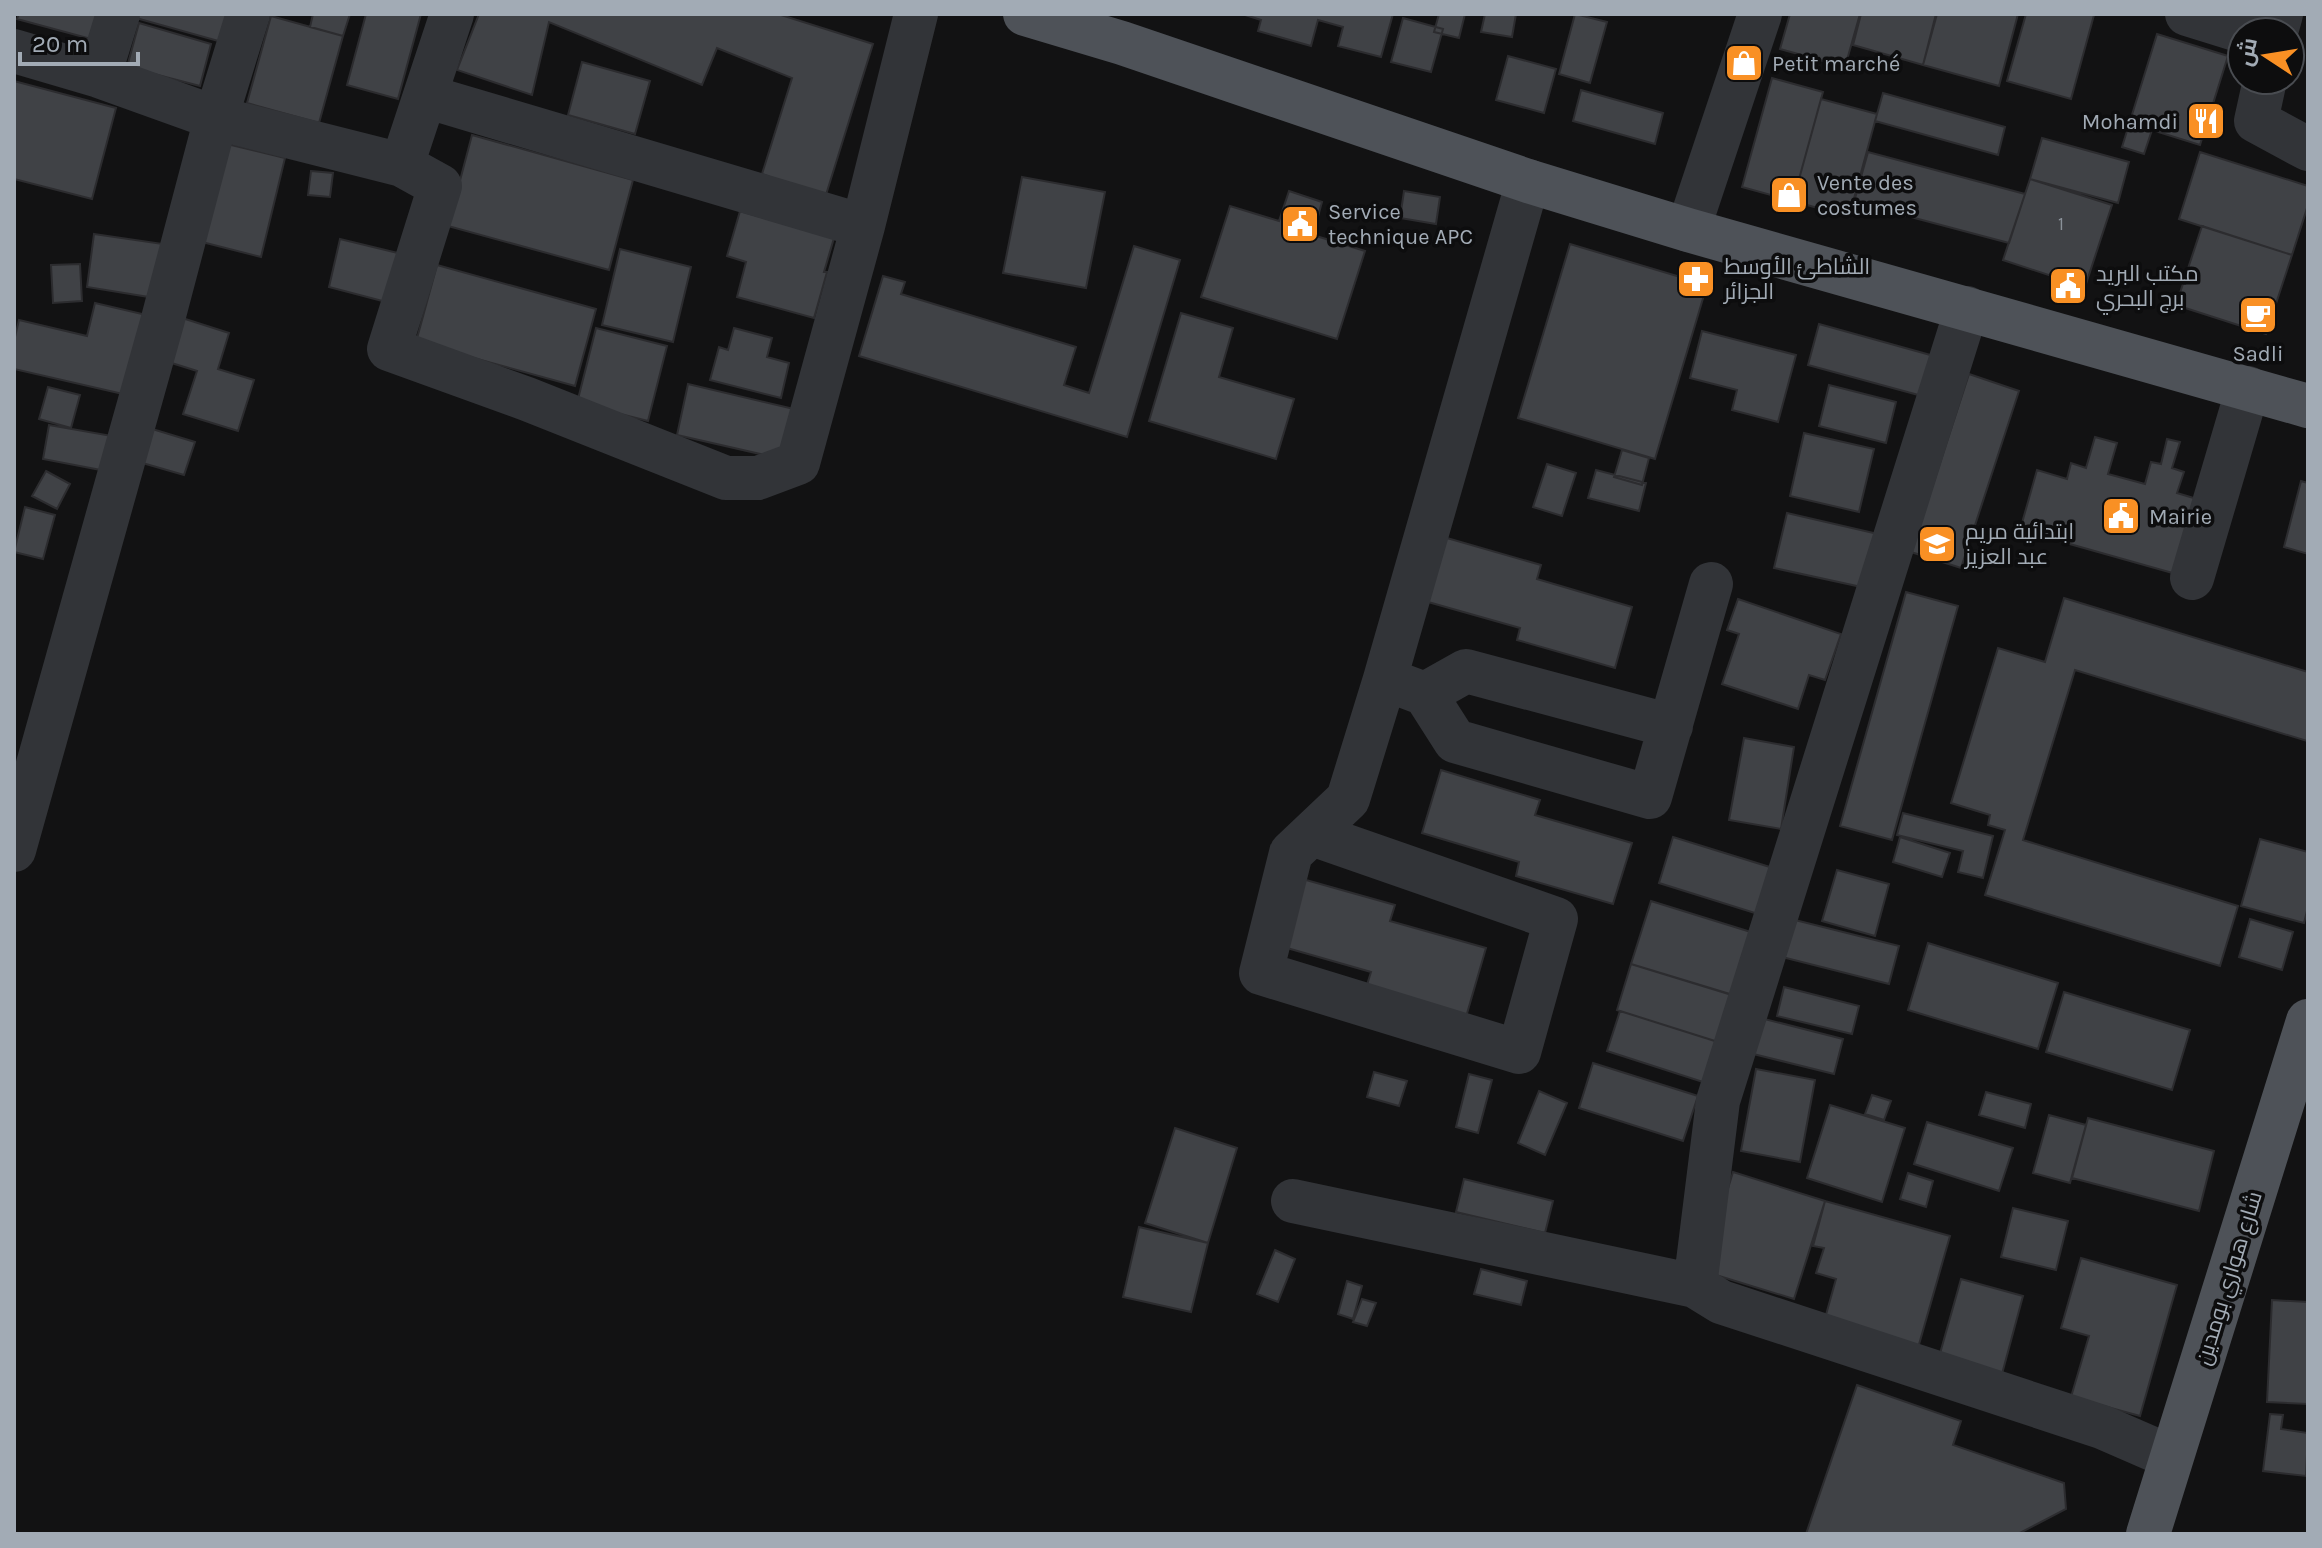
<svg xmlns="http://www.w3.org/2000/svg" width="2322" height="1548" viewBox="0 0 2322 1548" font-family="Karla,Cairo,sans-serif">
<rect width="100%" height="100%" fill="#121213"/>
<!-- building -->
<path fill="#404246" stroke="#2c2c2f" stroke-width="2" d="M19 14H98L91 39 17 19Z
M137 14H237L229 44 136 18Z
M313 14H350L343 36 310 27Z
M366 14H421L398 99 347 85Z
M479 14H778L873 44 825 198 762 174 792 78 717 48 702 85 549 22 532 95 457 70Z
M1242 14H1393L1381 57 1338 46 1343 27 1318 20 1311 46 1258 31 1261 20Z
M1439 14H1465L1459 38 1434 32Z
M1485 14H1516L1512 37 1481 32Z
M1575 14 1607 22 1590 83 1559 74Z
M1790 14H1860L1845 67 1780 49Z
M1861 14H1936L1923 65 1853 45Z
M1937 14H2018L1999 86 1923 65Z
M2026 14 2094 15 2071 99 2007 81Z
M271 16 343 36 319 123 247 103Z
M1403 18 1443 29 1431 72 1391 62Z
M139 23 211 44 200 86 127 67Z
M2157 34 2228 56 2200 145 2152 130 2144 154 2122 147Z
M1508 56 1556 69 1544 113 1496 100Z
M582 62 650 81 635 134 568 115Z
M1772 78 1823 92 1793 201 1742 187Z
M14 81 116 108 92 199 14 179Z
M1581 90 1663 113 1655 144 1573 121Z
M1883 93 2005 127 1998 155 1875 121Z
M1821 99 1877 114 1849 217 1793 201Z
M472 135 633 180 609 270 448 226Z
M2042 138 2129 162 2118 203 2030 179Z
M227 144 285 158 261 257 202 242Z
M1868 152 2025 194 2009 243 1854 202Z
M2200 152 2308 186V205L2292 255 2179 219Z
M311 171 333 173 330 197 308 195Z
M1022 177 1105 192 1086 288 1003 273Z
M2030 179 2112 205 2085 287 2003 260Z
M1289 191 1322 202 1313 235 1365 251 1337 339 1201 297 1230 206 1279 221Z
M1404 191 1440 197 1436 224 1400 218Z
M740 211 834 238 824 272H827L814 318 737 297 746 262 727 256Z
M2202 226 2292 255 2266 334 2176 305Z
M94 234 163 244 155 298 87 287Z
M340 239 402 254 390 303 329 287Z
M1570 244 1707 285 1655 459 1518 418Z
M1134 246 1180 260 1127 437 859 356 883 276 905 282 901 294 1076 347 1064 385 1089 393Z
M620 249 691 267 673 342 602 325Z
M80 264 82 301 53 303 51 265Z
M437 265 596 309 575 386 416 342Z
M95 303 155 317 136 397 14 369V341L19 320 87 336Z
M1181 313 1233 328 1219 377 1294 399 1276 459 1149 421Z
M176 316 229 333 218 369 254 380 238 431 183 414 197 371 162 360Z
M1819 324 1934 356 1922 396 1808 365Z
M596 328 667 346 648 421 577 403Z
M734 328 772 338 767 357 789 363 781 398 710 380 719 347 728 350Z
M1702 331 1796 355 1778 422 1732 410 1737 390 1690 378Z
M1969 374 2019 391 1961 568 1911 552Z
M688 384 794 409 782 459 677 435Z
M1829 385 1896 402 1886 443 1819 426Z
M48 387 80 395 71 428 39 419Z
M49 425 112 436 106 471 43 459Z
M149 428 195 442 184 475 139 462Z
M1804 433 1874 449 1859 512 1790 496Z
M2095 437 2117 443 2108 474 2145 484 2151 462 2161 464 2167 439 2180 442 2172 468 2184 472 2177 493 2197 499 2176 574 2020 530 2037 470 2067 479 2071 463 2086 468Z
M1622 450 1649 458 1642 485 1614 477Z
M1547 464 1576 473 1562 516 1533 507Z
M1596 470 1646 483 1639 511 1588 498Z
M46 471 70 484 57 509 32 496Z
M2301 481 2308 483V554L2284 547Z
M25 507 55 515 43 559 14 552Z
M1787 513 1878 534 1866 588 1774 568Z
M1440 536 1541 565 1537 579 1632 607 1615 668 1517 640 1520 628 1421 600Z
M1906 592 1958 606 1892 840 1840 826Z
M2064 598 2308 672 2307 741 2075 670 2023 840 2238 906 2220 966 1985 895 2005 830 1988 825 1990 815 1951 803 1998 648 2045 662Z
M1738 599 1841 634 1825 680 1809 675 1798 709 1722 684 1739 634 1727 630Z
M1744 738 1794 747 1781 829 1729 820Z
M1441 770 1540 800 1535 815 1632 843 1613 904 1516 876 1519 862 1422 833Z
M1903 813 1993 836 1983 878 1958 872 1963 851 1897 835Z
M1673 837 1773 868 1758 914 1659 883Z
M1900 837 1950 853 1942 877 1893 862Z
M2260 839 2308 852V907L2304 923 2241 906Z
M1837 870 1889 884 1875 936 1822 921Z
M1299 878 1395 905 1390 921 1486 948 1466 1017 1366 988 1371 972 1280 946Z
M1651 901 1754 933 1735 996 1631 964Z
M1791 919 1899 946 1889 984 1782 957Z
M2250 919 2293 932 2282 970 2239 957Z
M1928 943 2058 983 2038 1049 1908 1010Z
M1631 964 1733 995 1718 1042 1617 1010Z
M1784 987 1859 1006 1852 1034 1777 1016Z
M2064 992 2190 1030 2172 1090 2046 1052Z
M1620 1011 1718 1042 1706 1083 1607 1051Z
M1749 1015 1843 1039 1834 1074 1741 1051Z
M1593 1063 1698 1096 1683 1141 1579 1108Z
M1756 1069 1815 1080 1800 1162 1741 1151Z
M1374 1072 1407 1081 1399 1106 1367 1097Z
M1469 1074 1492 1080 1478 1133 1456 1127Z
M1539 1091 1567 1103 1545 1155 1518 1143Z
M1986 1092 2031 1104 2025 1128 1979 1115Z
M1872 1095 1891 1101 1884 1120 1865 1114Z
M1830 1105 1905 1128 1882 1202 1807 1178Z
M2049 1115 2086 1125 2070 1183 2033 1173Z
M2088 1118 2214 1151 2199 1211 2072 1178Z
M1927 1122 2013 1148 1999 1191 1914 1164Z
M1175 1128 1237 1148 1208 1243 1145 1223Z
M1733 1172 1825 1201 1794 1299 1703 1271Z
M1908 1173 1933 1181 1926 1207 1900 1199Z
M1464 1179 1553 1201 1545 1233 1456 1212Z
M1825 1201 1950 1236 1916 1355 1822 1329 1836 1279 1816 1273 1824 1248 1813 1246Z
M2013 1208 2068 1221 2056 1270 2001 1257Z
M1139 1227 1208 1243 1191 1312 1123 1297Z
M1275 1250 1295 1259 1278 1302 1257 1294Z
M2081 1258 2177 1285 2140 1416 2071 1397 2089 1336 2061 1328Z
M1481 1269 1527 1281 1521 1305 1474 1294Z
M1961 1279 2023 1296 2002 1374 1939 1357Z
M1347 1281 1362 1286 1353 1319 1338 1314Z
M1362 1299 1376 1303 1367 1326 1353 1322Z
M2272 1300 2308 1302V1404L2267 1402Z
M1857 1385 1961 1421 1953 1445 2064 1483 2066 1509 2018 1534H1806Z
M2270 1414 2283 1415 2281 1429 2308 1433 2306 1476 2263 1471Z"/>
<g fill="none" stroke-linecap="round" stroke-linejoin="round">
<!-- minor -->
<path stroke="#323438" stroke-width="44" d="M2187 14 2245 32
M2276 32 2281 14
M14 51 99 76 216 118 402 165 440 186 389 349 527 399 726 478H758L798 463 863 226 916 14
M99 76 118 14
M2265 80 2256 121 2308 149
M425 96 863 226
M402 165 452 14
M1688 230 1760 14
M1967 308 1718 1101 1695 1286 1721 1302 2102 1427 2171 1457
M2192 578 2248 388
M1385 679 1425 694 1455 741 1650 797 1711 584
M1425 694 1466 671 1671 726
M1312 834 1556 919 1519 1052 1261 973 1291 853 1348 799 1385 679 1528 181
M14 850 163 319 216 118 248 14
M1293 1201 1695 1286"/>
<!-- major -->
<path stroke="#4e5258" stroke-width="44" d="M1025 14 1122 43 1528 181 1688 230 2308 406
M2148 1534 2308 1021"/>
</g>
<!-- icons -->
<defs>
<g id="shop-square" transform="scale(2)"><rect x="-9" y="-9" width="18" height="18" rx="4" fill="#f99024" stroke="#0d0d0e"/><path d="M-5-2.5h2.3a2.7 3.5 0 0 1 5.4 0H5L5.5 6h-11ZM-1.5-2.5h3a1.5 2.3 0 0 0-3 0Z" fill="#fff"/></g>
<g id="restaurant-square" transform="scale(2)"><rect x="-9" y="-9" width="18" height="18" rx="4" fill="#f99024" stroke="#0d0d0e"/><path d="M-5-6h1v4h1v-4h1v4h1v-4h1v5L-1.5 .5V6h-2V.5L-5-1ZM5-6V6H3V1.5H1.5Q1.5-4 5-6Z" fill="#fff"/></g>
<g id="civic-square" transform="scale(2)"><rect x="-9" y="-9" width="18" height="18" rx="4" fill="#f99024" stroke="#0d0d0e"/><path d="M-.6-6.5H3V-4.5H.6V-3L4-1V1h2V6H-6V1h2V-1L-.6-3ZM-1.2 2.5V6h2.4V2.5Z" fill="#fff"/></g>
<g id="pharmacy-square" transform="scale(2)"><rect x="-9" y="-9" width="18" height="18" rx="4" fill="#f99024" stroke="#0d0d0e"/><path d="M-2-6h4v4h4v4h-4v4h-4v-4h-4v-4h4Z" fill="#fff"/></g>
<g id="cafe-square" transform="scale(2)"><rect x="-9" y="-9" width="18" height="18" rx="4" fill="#f99024" stroke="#0d0d0e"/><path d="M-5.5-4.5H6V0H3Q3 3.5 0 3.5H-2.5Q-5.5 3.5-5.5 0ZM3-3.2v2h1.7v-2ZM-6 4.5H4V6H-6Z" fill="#fff"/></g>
<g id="school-square" transform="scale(2)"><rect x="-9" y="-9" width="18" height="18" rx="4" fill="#f99024" stroke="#0d0d0e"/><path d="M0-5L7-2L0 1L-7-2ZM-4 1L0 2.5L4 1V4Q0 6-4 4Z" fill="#fff"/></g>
</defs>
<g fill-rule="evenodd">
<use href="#shop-square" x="1744" y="63"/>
<use href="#restaurant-square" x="2206" y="121"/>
<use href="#shop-square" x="1789" y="195"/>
<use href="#civic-square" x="1300" y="224"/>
<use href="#pharmacy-square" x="1696" y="279"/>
<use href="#civic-square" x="2068" y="286"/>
<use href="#cafe-square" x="2258" y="315"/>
<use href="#civic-square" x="2121" y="516"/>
<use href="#school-square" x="1937" y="544"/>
</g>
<g text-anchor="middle" stroke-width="7" stroke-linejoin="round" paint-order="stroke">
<!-- number labels -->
<g font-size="18" fill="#8a9199">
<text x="2061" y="230">1</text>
</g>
<!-- poi labels -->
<g font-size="22" fill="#a2abb5" stroke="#0d0d0e" text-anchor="start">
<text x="1772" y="71">Petit marché</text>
<text x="2178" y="129" text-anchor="end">Mohamdi</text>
<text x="1817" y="190">Vente des<tspan x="1817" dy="25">costumes</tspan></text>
<text x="1328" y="219">Service<tspan x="1328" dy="25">technique APC</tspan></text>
<text x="1724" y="274">الشاطئ الأوسط<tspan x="1724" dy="25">الجزائر</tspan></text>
<text x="2096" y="281">مكتب البريد<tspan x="2096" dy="25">برج البحري</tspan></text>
<text x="2258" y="361" text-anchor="middle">Sadli</text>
<text x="2149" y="524">Mairie</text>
<text x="1965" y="539">ابتدائية مريم<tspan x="1965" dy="25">عبد العزيز</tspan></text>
</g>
<!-- street labels -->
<g font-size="22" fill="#a2abb5" stroke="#0d0d0e">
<text transform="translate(2228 1278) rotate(-73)" y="8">شارع هواري بومدين</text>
</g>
</g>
<!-- border -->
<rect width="2322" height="1548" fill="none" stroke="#a2abb5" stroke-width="32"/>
<!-- north arrow -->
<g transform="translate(2266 56) rotate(282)"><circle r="38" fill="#0d0d0e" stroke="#494c51" stroke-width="2"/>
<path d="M0-6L14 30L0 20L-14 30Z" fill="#f99024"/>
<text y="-12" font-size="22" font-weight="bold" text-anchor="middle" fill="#a2abb5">ش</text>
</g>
<!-- scale -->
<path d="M20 52v12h118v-12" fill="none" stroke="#a2abb5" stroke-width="4"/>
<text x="32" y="52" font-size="24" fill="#a2abb5" stroke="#0d0d0e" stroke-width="6" paint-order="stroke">20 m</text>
</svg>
